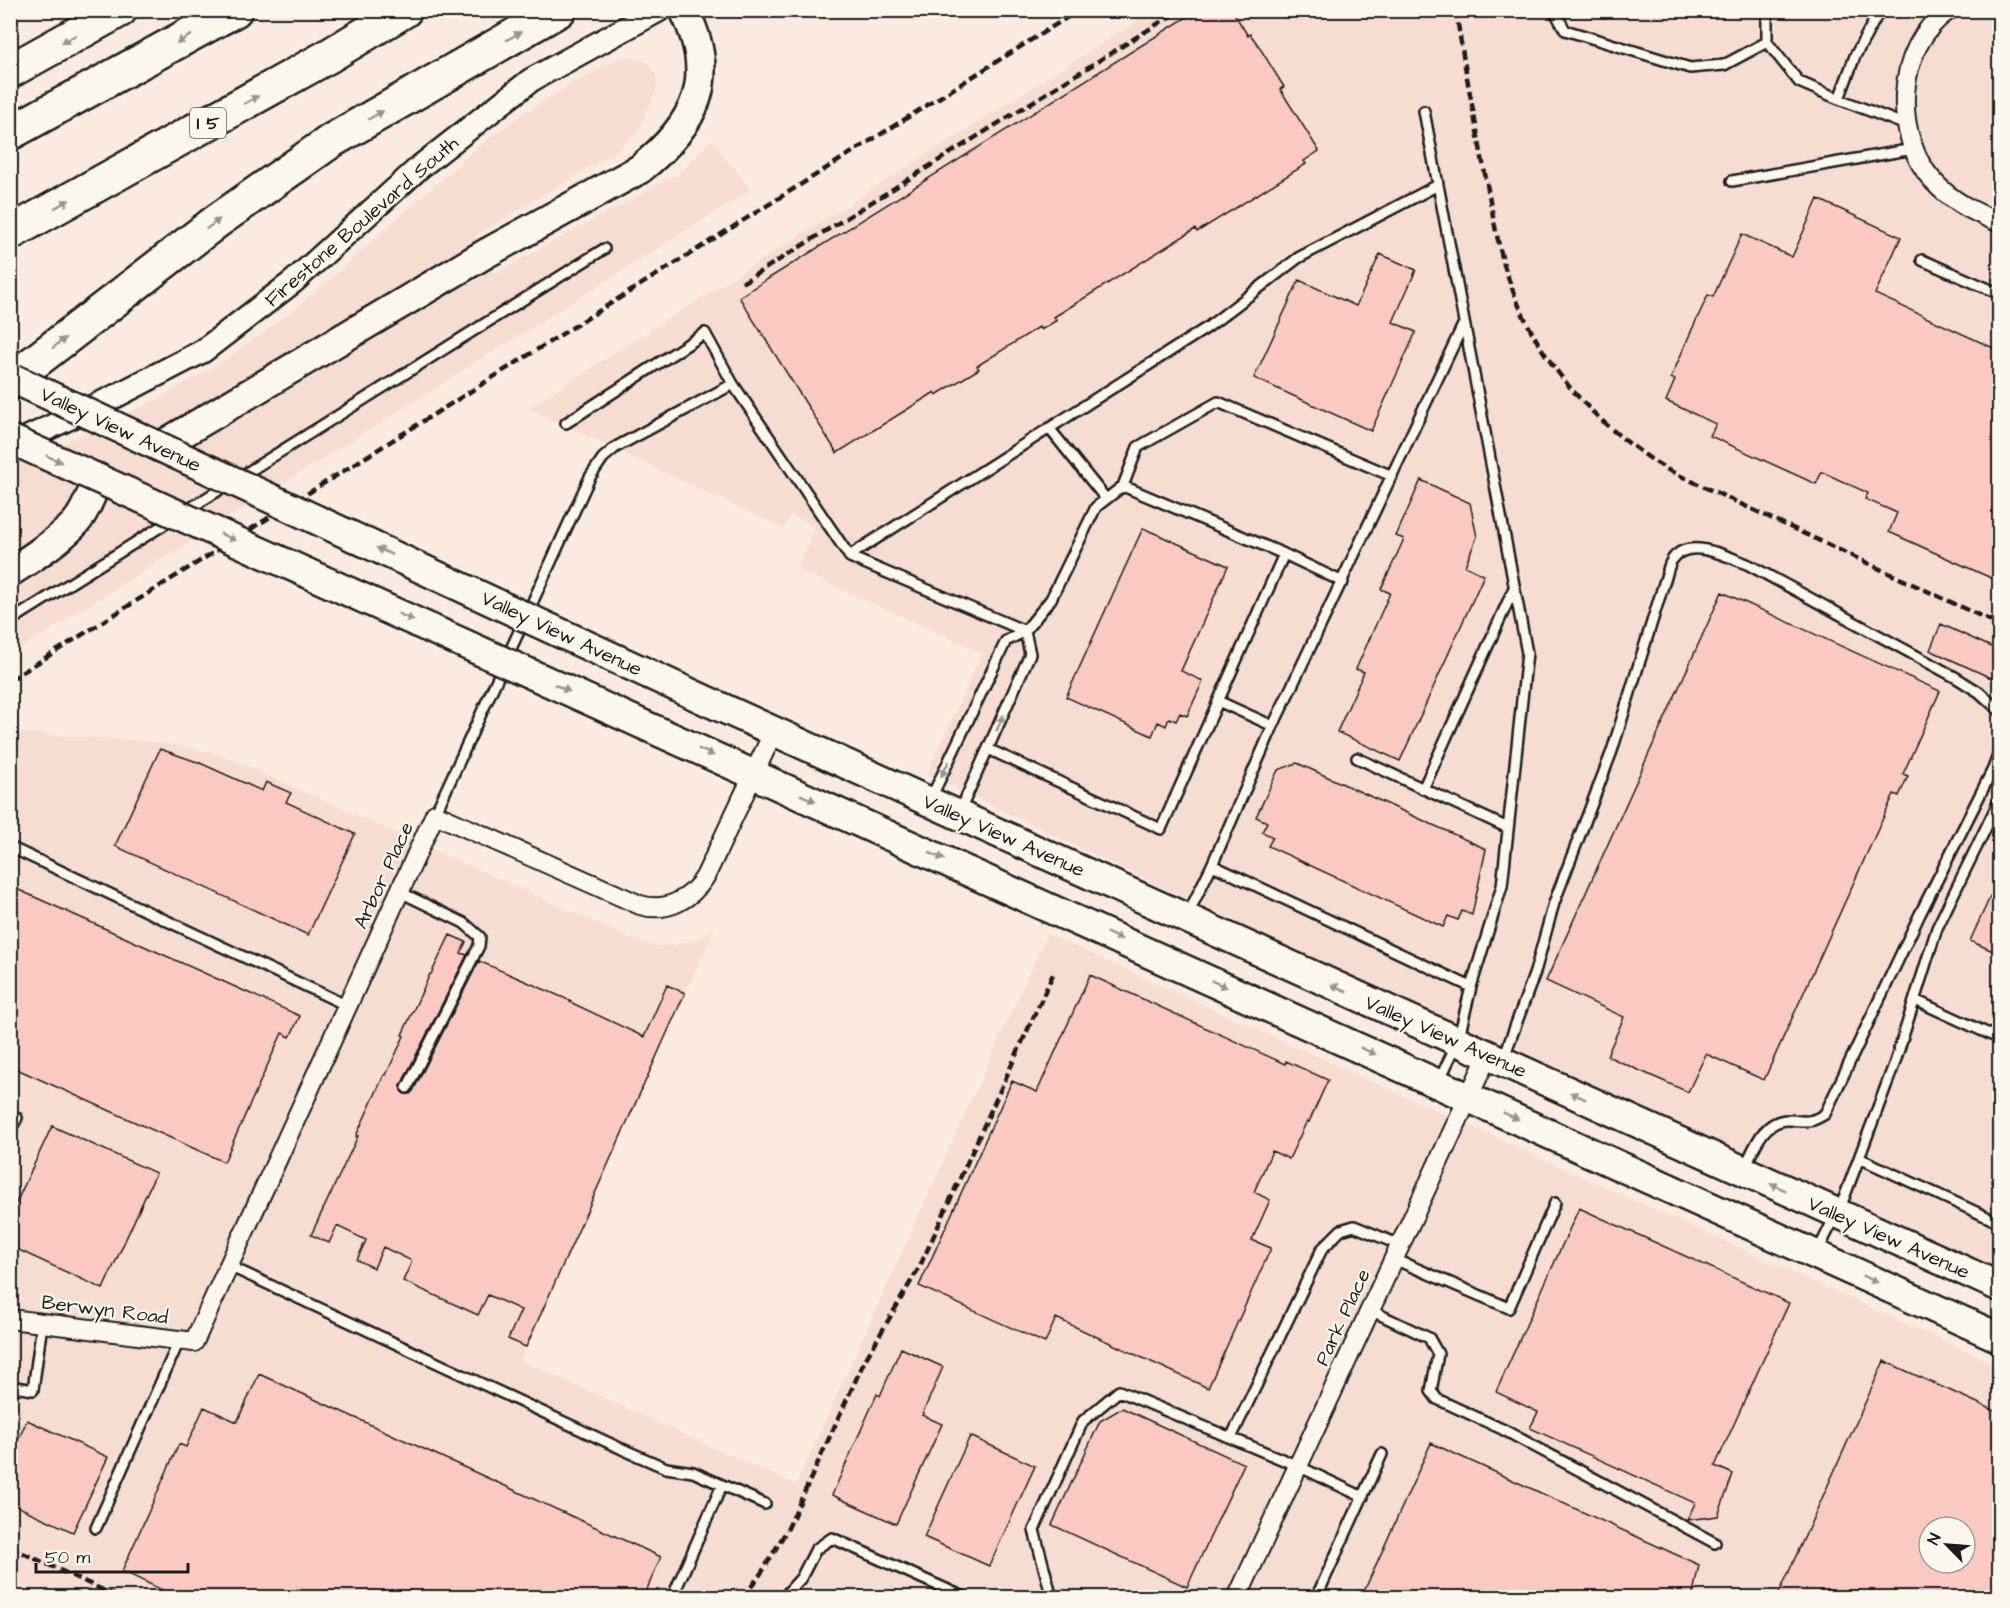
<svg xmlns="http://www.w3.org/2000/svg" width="2010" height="1608" viewBox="0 0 2010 1608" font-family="'Architects Daughter',sans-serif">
<rect width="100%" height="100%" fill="#fbeadf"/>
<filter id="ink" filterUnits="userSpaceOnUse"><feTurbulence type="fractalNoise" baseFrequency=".0167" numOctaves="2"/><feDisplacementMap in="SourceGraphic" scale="12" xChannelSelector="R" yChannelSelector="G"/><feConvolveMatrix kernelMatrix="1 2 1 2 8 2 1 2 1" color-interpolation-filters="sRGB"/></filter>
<g filter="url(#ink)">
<!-- built -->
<path fill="#f7dcd2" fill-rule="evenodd" d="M1153 11H1999V1271L1391 997 926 774 982 653 797 569 815 526 790 515 784 529 528 408Z
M628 57 646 62 657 76V88L638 131 618 150 475 236 496 273 680 173 712 140 751 190 11 654V468L150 403 218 365 297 308 479 146 521 115 575 82 619 58Z
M11 732 156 742 207 751 229 758 637 941 656 946 674 945 695 940 714 929 520 1360 796 1485 1047 934 1999 1366V1597L47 1598 11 1581ZM1929 1527H1965V1563H1929Z"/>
<!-- building -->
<path fill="#facac2" stroke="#1c1c1c" stroke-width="1.5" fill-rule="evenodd" d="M1198 10H1232L1248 36 1250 34 1258 45 1284 87 1280 89 1319 151 1304 161 1306 164 1197 232 1195 229 1054 317 1057 320 1041 330 1039 327 977 366 979 369 936 395 935 392 837 453 739 297Z
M1818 199 1901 237 1875 294 2000 351V582L1889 532 1897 513 1865 499 1868 493 1822 472 1816 484 1710 436 1716 424 1666 401 1675 380 1671 378 1689 336 1708 295 1713 297 1742 234 1792 257Z
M1380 254 1416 270 1393 322 1416 332 1371 431 1254 378 1299 280 1356 306Z
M1421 480 1470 503 1477 537 1465 566 1484 575 1400 761 1337 732 1364 672 1356 669 1390 593 1381 589 1404 539 1396 536Z
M1143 528 1228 566 1181 671 1203 681 1187 716 1180 713 1176 721 1169 718 1166 726 1158 722 1152 736 1066 697Z
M1722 592 1940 691 1903 774 1908 776 1899 796 1894 794 1764 1080 1706 1054 1688 1092 1607 1056 1624 1017 1546 981Z
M1941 624 2000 651V682L1930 650Z
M160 749 200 763 262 791 266 782 291 793 286 802 355 834 308 935 115 846Z
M1297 763 1486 849 1472 915 1462 911 1458 920 1448 916 1443 927 1268 846 1273 837 1262 832 1267 822 1256 817 1278 770Z
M2000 875V954L1970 941Z
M10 886 300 1016 290 1037 282 1033 224 1162 10 1066Z
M450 935 466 942 461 953 467 955 401 1085V1091L405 1094H410L413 1091 479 961 571 1001 570 1002 644 1037 667 985 685 993 526 1347 508 1339 521 1310 488 1295 478 1315 403 1281 412 1261 383 1247 374 1268 357 1260 366 1240 337 1226 329 1243 311 1235 358 1136H356L384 1075H386L404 1036 402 1035 430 974H431Z
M1090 975 1285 1064 1286 1061 1328 1080 1309 1122 1307 1121 1289 1159 1272 1151 1254 1192 1270 1200 1252 1240 1271 1248 1208 1388 1056 1318 1045 1343 919 1286 1012 1081 1037 1092Z
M52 1126 156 1173 103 1289 10 1246V1216Z
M1579 1208 1789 1303 1715 1466 1733 1474 1718 1516 1687 1520 1695 1503 1530 1428 1538 1412 1496 1392Z
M901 1348 943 1367 922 1415 942 1424 896 1524 832 1495 877 1394 880 1396Z
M1884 1361 2000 1413V1598H1777ZM1929 1527H1965V1563H1929Z
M259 1374 661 1557 643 1598H179L122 1571 179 1444 186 1447 204 1407 237 1422Z
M1122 1408 1244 1464 1187 1587 1052 1525 1100 1421Z
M27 1420 108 1457 73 1532 10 1503V1443L16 1445Z
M970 1436 1035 1466 989 1566 924 1537Z
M1431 1443 1699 1565 1692 1598H1361Z"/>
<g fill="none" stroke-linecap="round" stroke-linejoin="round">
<!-- service casing -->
<g stroke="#1c1c1c" stroke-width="14">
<path id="service" d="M1554 10 1565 30 1690 68 1724 65 1767 42
M1767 10V42L1799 82 1839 99 1906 125
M1839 99 1855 56 1880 10
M1424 111 1527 653 1502 886 1471 987 1458 1041 1439 1081
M1732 181 1913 149
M1922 260 2000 294
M566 423 705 333 733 384
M1049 428 1106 499
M1123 486 1138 447 1218 402 1392 476
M849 556 1208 327 1298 258 1438 185
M10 621 604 249
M1218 701 1273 726
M988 749 1161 829 1284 554
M1357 758 1508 828
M1423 789 1514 588
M931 798 1006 641 1025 631 1051 599 1096 507 1123 486 1284 554 1343 582
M960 811 1030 654 1025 631
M435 814 590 477 603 458 616 447 733 384 850 557 1025 631
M10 847 348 1006
M1212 865 1471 987
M400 892 464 923 480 937 479 946 407 1088
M1187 916 1212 865 1273 726 1463 325
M1915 1000 2000 1039
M1503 1060 1535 972 1554 903 1612 751 1664 583C1667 576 1668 566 1672 560 1688 536 1729 557 1749 565L1955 677 1979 692 2000 711
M10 1131 17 1118
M1859 1158 2000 1223
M1744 1169C1754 1149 1763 1119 1789 1120 1806 1121 1809 1124 1825 1114L1920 914 1993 769 2000 750
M1817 1253 1844 1198 1895 1062 1937 928 2000 799
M1394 1259 1509 1308 1555 1203
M229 1266 622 1449 666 1468 693 1472 765 1504
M1370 1310 1429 1338 1438 1354 1431 1391 1437 1399 1502 1429 1715 1543
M10 1386 33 1390 42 1324
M1231 1438 1322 1249 1341 1230 1354 1226 1400 1245
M96 1528 179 1341
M672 1598 722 1485
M783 1598 801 1578 816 1549 832 1538 966 1598
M1052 1598 1034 1530 1083 1421 1119 1391 1298 1466 1363 1497
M1316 1598 1382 1454"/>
</g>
<!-- minor casing -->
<g stroke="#1c1c1c" stroke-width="22">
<path id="minor" d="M1949 10C1894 47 1892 136 1934 182 1952 202 1975 212 2000 223
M10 1319 194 1342 435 814 640 905C667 913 691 899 705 877L774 731
M1237 1598 1488 1055"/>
</g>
<!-- tertiary casing -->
<g stroke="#1c1c1c" stroke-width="27">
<path id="tertiary" d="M10 446 116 396 203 351 294 281 421 166 531 80 659 10"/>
</g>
<!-- primary casing -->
<g stroke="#1c1c1c" stroke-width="33">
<path id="primary" d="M159 447 485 254 640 169C696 124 719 79 684 10
M10 572C28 561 70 533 80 517 88 505 93 491 98 478
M532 620 705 700 2000 1287
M509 664 2000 1338"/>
</g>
<!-- motorway casing -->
<g stroke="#1c1c1c" stroke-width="38">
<path id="motorway" d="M10 71 120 10
M10 133 235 10
M10 233 327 57 405 10
M10 381 217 221 331 141 559 10"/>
</g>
<!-- service -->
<use href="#service" stroke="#fbf7ec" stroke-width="9"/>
<!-- minor -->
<use href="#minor" stroke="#fbf7ec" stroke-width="18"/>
<!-- tertiary -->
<use href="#tertiary" stroke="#fbf7ec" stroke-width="22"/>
<!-- primary -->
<use href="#primary" stroke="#fbf7ec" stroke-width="28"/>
<!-- motorway -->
<use href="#motorway" stroke="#fbf7ec" stroke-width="33"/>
<!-- rail -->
<path stroke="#1c1c1c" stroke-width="4.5" stroke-dasharray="9 4.5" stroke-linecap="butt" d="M1456 10C1463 60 1473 109 1482 158 1489 193 1494 227 1503 261 1529 353 1588 421 1668 470L2000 625
M1517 10V12
M742 283 1180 10
M10 680 1079 10
M10 1547 120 1598
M743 1598 762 1572 788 1528 864 1362 920 1266 1054 972"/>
<!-- primary-bridge casing -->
<g stroke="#1c1c1c" stroke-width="33" stroke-linecap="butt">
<path id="primary-bridge" d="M14 379 532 620
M10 439 509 664"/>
</g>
<!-- primary-bridge -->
<use href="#primary-bridge" stroke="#fbf7ec" stroke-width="28"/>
</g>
<!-- one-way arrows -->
<defs><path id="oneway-solid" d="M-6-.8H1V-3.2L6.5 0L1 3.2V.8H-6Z" transform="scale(1.5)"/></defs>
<g fill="#97948e">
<use href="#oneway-solid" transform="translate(514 36) rotate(-29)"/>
<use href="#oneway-solid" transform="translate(69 39) rotate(151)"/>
<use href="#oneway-solid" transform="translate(184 39) rotate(151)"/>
<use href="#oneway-solid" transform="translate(251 100) rotate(-29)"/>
<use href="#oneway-solid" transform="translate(376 115) rotate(-30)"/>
<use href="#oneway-solid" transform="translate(62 204) rotate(-29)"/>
<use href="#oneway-solid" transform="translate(213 224) rotate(-37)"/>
<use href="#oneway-solid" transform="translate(59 343) rotate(-39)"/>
<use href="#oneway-solid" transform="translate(54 459) rotate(24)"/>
<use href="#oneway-solid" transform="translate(228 537) rotate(24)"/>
<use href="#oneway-solid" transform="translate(384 551) rotate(-155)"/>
<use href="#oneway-solid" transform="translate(406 617) rotate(24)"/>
<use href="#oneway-solid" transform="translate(562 688) rotate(24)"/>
<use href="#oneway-solid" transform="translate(1000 723) rotate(-66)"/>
<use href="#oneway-solid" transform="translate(706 752) rotate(24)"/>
<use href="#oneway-solid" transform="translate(945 769) rotate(116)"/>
<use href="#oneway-solid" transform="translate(808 798) rotate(24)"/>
<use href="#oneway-solid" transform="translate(937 856) rotate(24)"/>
<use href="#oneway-solid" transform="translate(1114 936) rotate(24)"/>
<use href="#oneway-solid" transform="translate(1219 984) rotate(24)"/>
<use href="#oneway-solid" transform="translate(1339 988) rotate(-156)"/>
<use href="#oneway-solid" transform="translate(1368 1051) rotate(24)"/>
<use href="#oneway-solid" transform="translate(1578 1096) rotate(-156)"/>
<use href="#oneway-solid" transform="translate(1511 1116) rotate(24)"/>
<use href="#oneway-solid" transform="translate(1778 1187) rotate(-156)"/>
<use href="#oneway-solid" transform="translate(1870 1279) rotate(24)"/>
</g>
</g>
<g text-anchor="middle" stroke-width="4.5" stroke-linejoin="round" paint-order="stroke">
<!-- shield labels -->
<rect fill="#fbf7ec" stroke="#5f5e5a" stroke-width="1.5" x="190" y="108" width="36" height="30" rx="4.5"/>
<g font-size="18" font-weight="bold" fill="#1c1c1c">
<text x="208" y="129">I 5</text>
</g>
<!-- street labels -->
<g font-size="20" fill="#1c1c1c" stroke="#fbf7ec">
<text transform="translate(361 221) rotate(-41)" y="7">Firestone Boulevard South</text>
<text transform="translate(121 429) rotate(25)" y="7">Valley View Avenue</text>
<text transform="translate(562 633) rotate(25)" y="7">Valley View Avenue</text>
<text transform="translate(1004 835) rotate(24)" y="7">Valley View Avenue</text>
<text transform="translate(383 875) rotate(-65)" y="7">Arbor Place</text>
<text transform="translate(1446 1036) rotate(24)" y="7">Valley View Avenue</text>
<text transform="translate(1889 1237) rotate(24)" y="7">Valley View Avenue</text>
<text transform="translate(105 1309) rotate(7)" y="7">Berwyn Road</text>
<text transform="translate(1342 1317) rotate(-65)" y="7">Park Place</text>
</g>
</g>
<!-- margin -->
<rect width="2010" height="1608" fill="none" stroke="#fbf7ec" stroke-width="36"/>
<rect x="18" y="18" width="1974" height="1572" fill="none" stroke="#1c1c1c" stroke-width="2" filter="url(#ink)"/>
<!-- north arrow -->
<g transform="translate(1947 1545) rotate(295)"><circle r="28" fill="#fbf7ec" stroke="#a29f99" stroke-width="1.5"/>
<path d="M0-4.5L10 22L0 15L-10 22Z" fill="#1c1c1c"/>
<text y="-9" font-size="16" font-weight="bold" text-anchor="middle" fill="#1c1c1c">N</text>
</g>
<!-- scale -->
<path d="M36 1563v9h152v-9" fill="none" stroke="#1c1c1c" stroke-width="3"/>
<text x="45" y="1563" font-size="18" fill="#1c1c1c" stroke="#fbf7ec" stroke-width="4.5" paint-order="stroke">50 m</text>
</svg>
